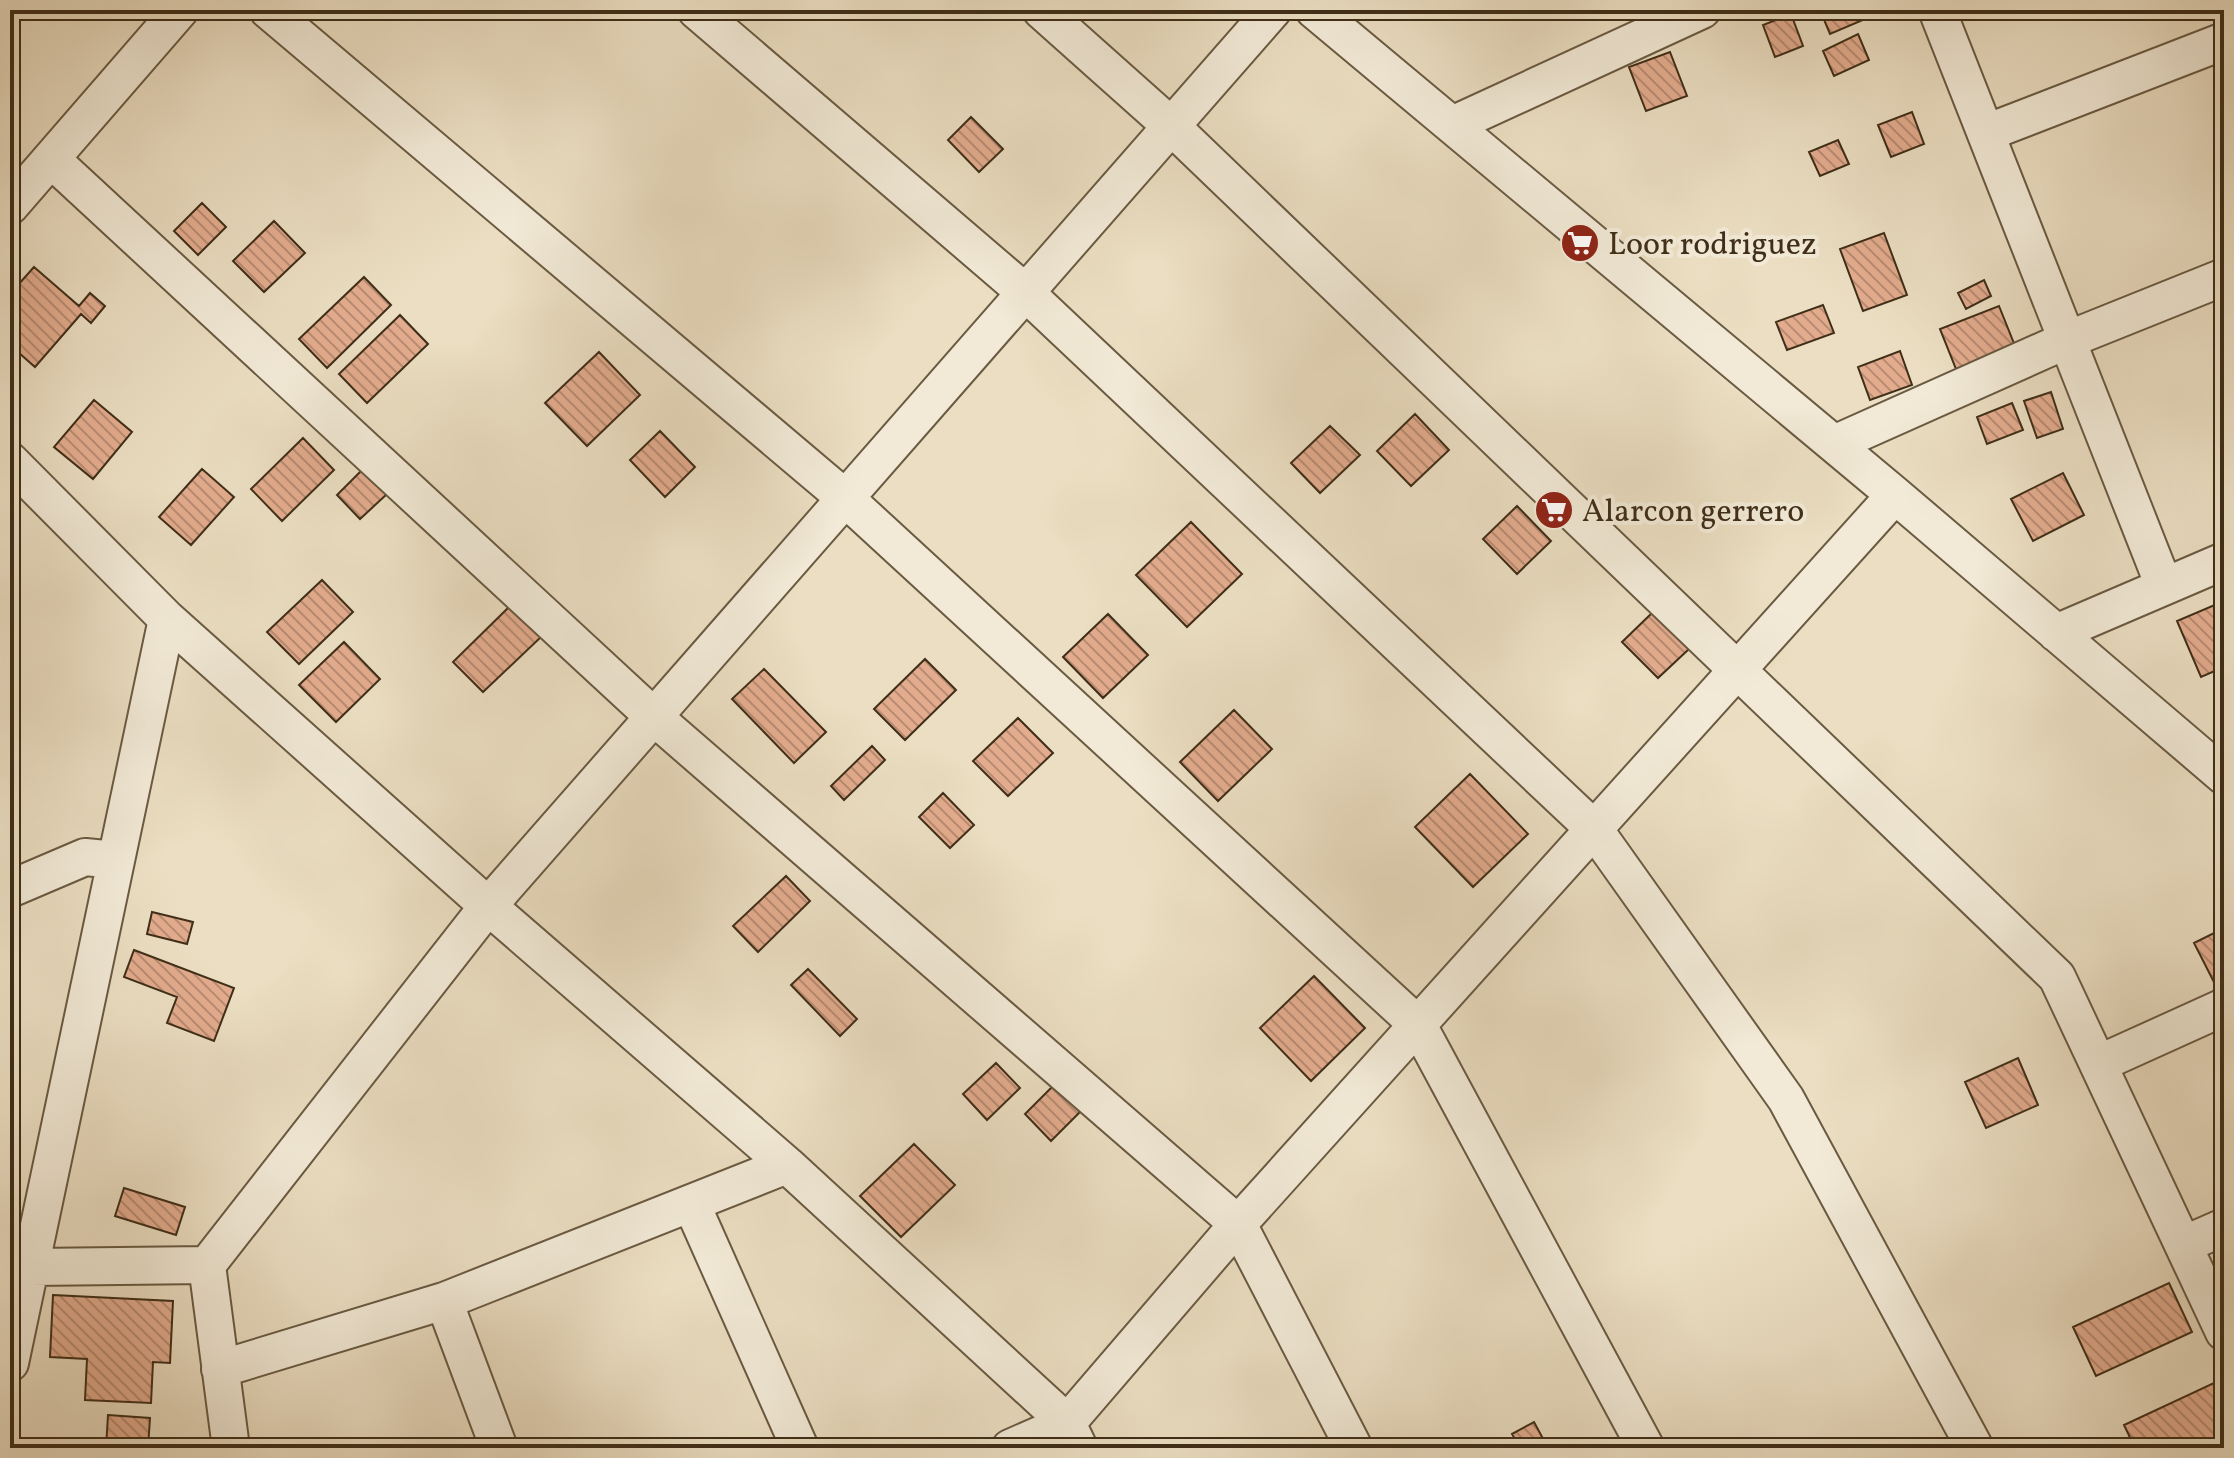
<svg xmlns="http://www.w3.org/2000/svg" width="2234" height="1458" viewBox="0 0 2234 1458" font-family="Vollkorn,serif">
<defs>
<pattern id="building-back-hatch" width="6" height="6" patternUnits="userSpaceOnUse" patternTransform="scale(2)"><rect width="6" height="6" fill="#e3ac8e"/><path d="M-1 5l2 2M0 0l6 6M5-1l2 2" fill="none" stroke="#b98c73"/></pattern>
</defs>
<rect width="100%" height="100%" fill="#ebdec2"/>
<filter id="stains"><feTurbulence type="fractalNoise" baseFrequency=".0025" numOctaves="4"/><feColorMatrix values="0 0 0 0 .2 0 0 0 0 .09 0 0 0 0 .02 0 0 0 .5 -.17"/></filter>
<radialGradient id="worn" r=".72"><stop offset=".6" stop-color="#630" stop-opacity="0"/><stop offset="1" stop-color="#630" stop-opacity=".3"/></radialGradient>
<!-- building -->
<path fill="url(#building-back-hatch)" stroke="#3f2e18" stroke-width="2" d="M1820 10H1876L1877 14 1830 34Z
M1791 14 1803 46 1775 57 1763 25Z
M1858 34 1869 60 1834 76 1823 51Z
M1670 52 1687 96 1646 111 1629 67Z
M1912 112 1924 144 1891 157 1878 125Z
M971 117 1003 149 979 172 948 140Z
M1838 140 1849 164 1820 176 1809 152Z
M202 203 226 227 198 255 174 231Z
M274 221 305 253 264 292 233 261Z
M1884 233 1907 295 1863 311 1840 249Z
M34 267 79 306 90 293 105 306 91 323 81 314 35 367 10 345V294Z
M364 277 391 305 327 368 299 339Z
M1984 280 1991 296 1966 309 1958 293Z
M1823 305 1834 333 1787 350 1776 322Z
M1999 306 2017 351 1958 374 1940 329Z
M400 315 428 344 367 403 339 374Z
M1900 351 1912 385 1870 400 1858 367Z
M599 352 640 395 587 446 545 403Z
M2051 392 2063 429 2037 438 2024 401Z
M94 400 132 432 93 479 54 447Z
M2012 403 2023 430 1987 444 1977 417Z
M1415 414 1449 450 1411 486 1377 451Z
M1330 426 1360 455 1320 493 1291 463Z
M660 431 695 467 665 497 630 460Z
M303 438 334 470 282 521 251 489Z
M202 469 234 497 191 545 159 517Z
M363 469 387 494 360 519 337 495Z
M2063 473 2084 515 2033 541 2011 499Z
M1517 506 1551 541 1517 574 1483 539Z
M1191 522 1242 574 1187 627 1136 575Z
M322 580 353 612 299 664 267 632Z
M2224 601V667L2201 677 2177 621Z
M511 605 542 636 483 692 453 662Z
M1652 613 1689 649 1658 678 1622 642Z
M1108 614 1148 655 1103 698 1063 657Z
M344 642 380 679 336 722 299 685Z
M925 659 956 690 905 740 874 709Z
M764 669 826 732 794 763 732 699Z
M1234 710 1272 749 1218 801 1180 762Z
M1018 718 1053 753 1008 796 973 761Z
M872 746 885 760 844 800 831 786Z
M1470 774 1528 834 1473 887 1415 827Z
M943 793 974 825 950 848 919 817Z
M786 876 810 901 758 952 733 926Z
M152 912 193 922 187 944 147 934Z
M2224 928V984L2217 988 2194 943Z
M134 950 234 988 214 1041 167 1023 177 997 124 977Z
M808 969 857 1019 840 1036 791 985Z
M1314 976 1365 1028 1311 1081 1260 1028Z
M2018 1058 2038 1105 1986 1128 1965 1082Z
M996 1063 1020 1088 987 1120 963 1094Z
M1054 1085 1080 1112 1051 1141 1025 1114Z
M914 1144 955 1185 901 1237 860 1196Z
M124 1188 185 1207 176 1235 115 1216Z
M2169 1283 2192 1332 2096 1376 2073 1327Z
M53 1295 173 1301 170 1363 153 1362 151 1403 85 1400 87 1359 50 1357Z
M2216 1382 2224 1398V1436L2199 1448H2135L2124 1425Z
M108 1415 150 1418 148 1448H106Z
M1534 1422 1548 1448H1520L1512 1434Z"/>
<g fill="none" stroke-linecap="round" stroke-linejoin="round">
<!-- street casing -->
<g stroke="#6a5a42" stroke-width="40">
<path id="street" d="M268 10 845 498 1418 1025 1646 1448
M696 10 1026 293 1594 829 1786 1099 1975 1448
M1041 10 1171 126 2057 977 2224 1332
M1314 10 1895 495 2224 776
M1937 10 2164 586
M1452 125 1702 10
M1986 133 2224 41
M51 159 654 717 1238 1224 1354 1448
M10 206 180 10
M1834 444 2067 340 2224 277
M10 461 167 619 488 906 787 1165 1052 1409 1067 1423 1079 1448
M2056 633 2224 561
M10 889 85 857 116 860
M2098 1064 2224 1007
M691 1203 800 1448
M2183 1245 2224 1227
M207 1265 488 906 1273 10
M11 1275 32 1267 207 1265 231 1448
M444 1301 499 1448
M10 1363 167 619
M220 1369 444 1301 787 1165
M1010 1448 1067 1423 1238 1224 1895 495"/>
</g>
<!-- street -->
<use href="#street" stroke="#f2ead7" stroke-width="36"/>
</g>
<!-- icons -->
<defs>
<g id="supermarket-disc" transform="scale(2)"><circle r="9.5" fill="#8f2418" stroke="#f2ead7"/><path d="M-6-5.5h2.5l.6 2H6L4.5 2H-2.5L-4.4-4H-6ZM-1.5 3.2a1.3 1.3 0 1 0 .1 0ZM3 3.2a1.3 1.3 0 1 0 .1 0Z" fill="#fff"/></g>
</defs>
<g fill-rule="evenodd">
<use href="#supermarket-disc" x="1580" y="243"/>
<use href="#supermarket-disc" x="1554" y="510"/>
</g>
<g text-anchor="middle" stroke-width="8" stroke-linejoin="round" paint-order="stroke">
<!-- poi labels -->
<g font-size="32" fill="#3f2e18" stroke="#f2ead7" text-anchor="start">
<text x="1608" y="254">Loor rodriguez</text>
<text x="1582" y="521">Alarcon gerrero</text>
</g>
</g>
<!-- margin -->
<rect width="2234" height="1458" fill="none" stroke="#ebdec2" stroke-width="40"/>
<rect x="12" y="12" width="2210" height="1434" fill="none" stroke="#3f2e18" stroke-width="4"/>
<rect x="20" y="20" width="2194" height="1418" fill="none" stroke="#3f2e18" stroke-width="2"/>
<rect width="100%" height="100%" filter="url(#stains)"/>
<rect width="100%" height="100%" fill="url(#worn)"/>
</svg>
